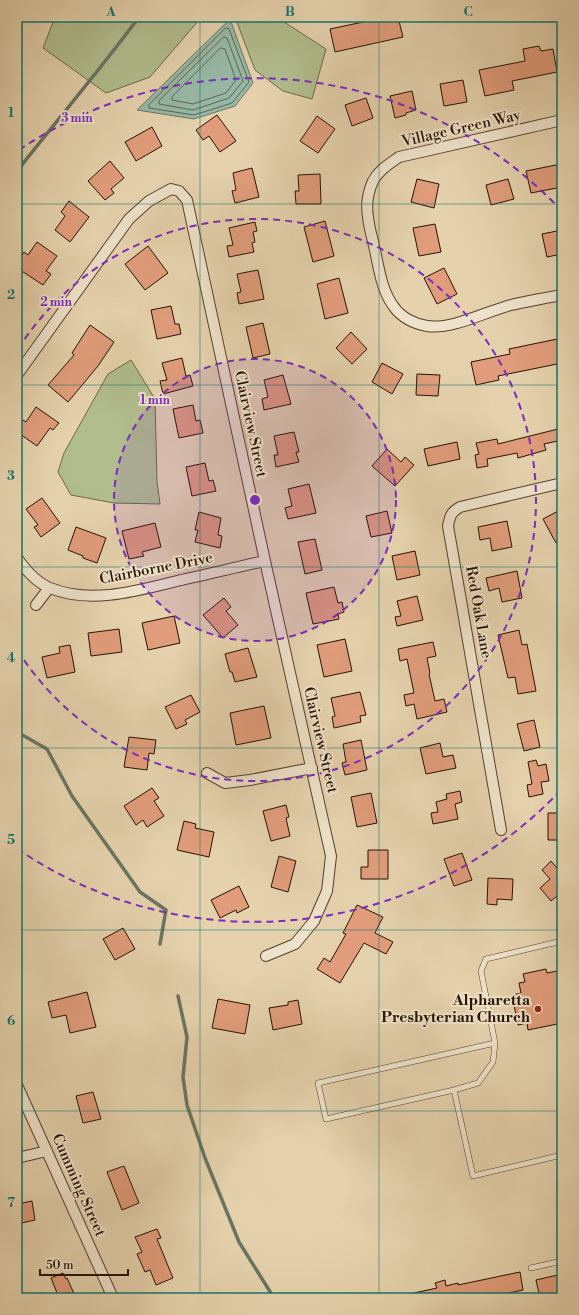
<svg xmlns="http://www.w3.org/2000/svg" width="579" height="1315" viewBox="0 0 579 1315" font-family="'Libre Bodoni',serif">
<rect width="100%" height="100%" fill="#e5d2ad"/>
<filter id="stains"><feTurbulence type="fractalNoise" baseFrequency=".005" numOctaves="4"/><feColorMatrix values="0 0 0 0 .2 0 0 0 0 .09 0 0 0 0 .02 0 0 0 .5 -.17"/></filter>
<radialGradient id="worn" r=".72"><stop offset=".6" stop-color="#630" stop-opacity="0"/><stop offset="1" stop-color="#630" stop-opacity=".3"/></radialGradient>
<!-- green -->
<path fill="#b1bd8d" stroke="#6c6747" d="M55 17H207L199 20 150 77 106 93 43 48Z
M235 17H283L284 22 326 49 312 99 283 91 255 70Z
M131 360 155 399 157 482 160 504 114 503 71 495 58 472 64 453 108 374Z"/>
<!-- water -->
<path fill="#97b8a5" stroke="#6a7563" d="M230 19 253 83 235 106 194 119 137 110Z"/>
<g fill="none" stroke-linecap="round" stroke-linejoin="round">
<!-- shore -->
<path stroke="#5e6453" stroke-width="1" d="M226 28 229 29 249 82 232 103 194 115 149 108V105Z
M224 37 227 38 243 81 229 98 193 110 159 104V101Z
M221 48 225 49 236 80 226 93 193 104 172 100V97Z"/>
<!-- stream -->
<path stroke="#6a7563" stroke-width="3.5" d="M17 171C57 120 100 70 139 17
M17 732 47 749 72 796 140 892 166 910 160 944
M178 996 187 1037 183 1077 187 1105 205 1158 239 1242 274 1298"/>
</g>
<!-- building -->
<path fill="#e19d7b" stroke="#261101" d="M387 17H398L403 37 335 52 330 29Z
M539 46 541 51 553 49 557 72 512 81 514 90 485 96 479 70 525 61 523 49Z
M463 80 467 102 444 106 440 84Z
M412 91 416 110 406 113V115L395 118 390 96Z
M366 98 373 118 352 126 345 105Z
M217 115 236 141 220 152 209 136 203 140 196 130Z
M317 116 335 129 318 153 300 141Z
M152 127 162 146 136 161 125 142Z
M110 161 124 178 111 189 114 193 105 200 88 181Z
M561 164 562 187 531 193 526 171Z
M252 168 259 197 235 203 232 191 236 190 233 173Z
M320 174 321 204H296L295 191H299L298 175Z
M417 179 439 184 434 208 411 202Z
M508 179 514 199 491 205 486 185Z
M69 201 89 217 70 242 55 230 65 216 61 212Z
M325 221 334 256 313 262 304 227Z
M255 222 257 231 253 232 255 242 252 243 254 252 229 257 227 246 233 245 229 228Z
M435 224 441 252 419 256 413 228Z
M562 230V254L547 257 542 234Z
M37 242 57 256 46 271 51 274 43 285 17 268V262L24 252 28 255Z
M148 246 168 273 145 290 125 264Z
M444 268 457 294 437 304 424 278Z
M258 270 264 299 239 304 237 293 241 292 237 274Z
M339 278 348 313 325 319 317 284Z
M171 306 175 324H179L181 334 157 339 151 310Z
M263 323 270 354 253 358 246 327Z
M90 325 114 342 98 366 68 402 48 385 74 355 72 353Z
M351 332 367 349 352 364 336 348Z
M562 338V363L498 376 499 380 476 385 471 362 510 354 509 349Z
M182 358 186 376 190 375 193 386 163 394 160 381 167 380 162 363Z
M382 363 403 374 392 394 372 382Z
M417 374 440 375 438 396 416 395Z
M283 375 291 404 264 410 262 399 268 397 264 380Z
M193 405 196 421 200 420 203 433 179 438 173 409Z
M36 407 59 423 53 430 50 428 37 446 17 432V429L23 420 26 422Z
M562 428V440L544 444 546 450 518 458 517 453 487 459 488 466 477 468 475 455 479 454 476 443 497 439 498 444Z
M294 432 299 452H296L299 462 276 467 274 455H278L274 436Z
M457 442 460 459 428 466 424 449Z
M387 449 401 462 405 457 414 465 395 486 372 466Z
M205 463 209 481 213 480 216 491 192 496 186 467Z
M309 484 316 513 288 519 285 508 292 506 288 489Z
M42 498 60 523 41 537 34 527 38 525 26 509Z
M562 509V540L556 543 543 519Z
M387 511 392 533 371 537 366 516Z
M199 512 221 518 218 535 222 536 220 548 195 542 198 530H195Z
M507 521 512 547 492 551 490 538 480 540 478 527Z
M155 523 161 547 142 552 144 556 129 559 122 531Z
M76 527 106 538 97 563 83 558V556L68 550Z
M315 539 322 570 305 574 298 542Z
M415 551 420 575 397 580 392 556Z
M517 571 522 598 502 602 499 588 489 591 486 578Z
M334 587 338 603 342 602 344 612 338 614 339 619 313 624 306 593Z
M417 596 423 620 397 626 395 617 401 616 397 601Z
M224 598 231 607 226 611 238 625 223 638 203 615Z
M174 616 180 643 148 650 142 623Z
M119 629 122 652 91 656 88 633Z
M519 630 522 645 527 644 536 691 518 694 515 677 508 678 498 635Z
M345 639 352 671 324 677 317 645Z
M433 642 436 656 427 658 430 673 429 674 435 701 444 699 447 712 417 719 414 704 406 706 404 695 414 693 407 659 400 661 398 649Z
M70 645 75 672 47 678 42 657 60 653 59 647Z
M248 648 257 677 235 682 232 672H230L225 654Z
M360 692 366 715 360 716 361 722 334 728 332 717 335 716 331 698Z
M191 695 200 712 185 720 187 724 176 729 165 707Z
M264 706 271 738 236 745 230 713Z
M534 720 540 747 524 751 517 724Z
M129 737 156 740 154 754 149 753 147 770 124 767Z
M361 740 367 770 345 775 342 763 346 762 343 744Z
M440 743 443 757 453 755 456 768 426 774 420 748Z
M536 760 538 766 546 764 549 781 541 782 543 794 529 797 527 785 532 784 528 762Z
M152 788 159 798 154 801 164 816 147 827 143 820 136 825 124 806Z
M460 791 462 802 455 804 458 819 433 824 431 813 438 812 436 802 447 799 446 794Z
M371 793 377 823 357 827 351 797Z
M286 805 289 817 286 818 290 836 271 841 263 811Z
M548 813H562V840H548Z
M184 821 196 824 195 828 214 832 209 857 177 850Z
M368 850H388V879H361V867H368Z
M462 853 472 880 454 886 444 859Z
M279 856 296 861 288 892 271 887Z
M551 861 562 874V892L551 901 540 888 550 879 542 870Z
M488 878 513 879 512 900 497 899V905L487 904Z
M239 886 249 907 237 913 236 910 220 918 211 900Z
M357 905 383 917 375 933 393 942 386 954 364 943 340 983 317 969 324 958 330 962 346 934 343 933Z
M123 928 135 949 115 960 103 939Z
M546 969 547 973 562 970V1023L528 1030 527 1023 518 1025 512 995 521 993 519 983 525 982 523 974Z
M87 992 96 1027 70 1033 66 1015 52 1018 48 1002Z
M218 999 250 1005 245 1034 212 1028Z
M298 1000 302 1024 273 1030 269 1008 288 1005V1002Z
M93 1092 101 1119 83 1123 76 1096Z
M124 1166 139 1203 122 1210 107 1172Z
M32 1201 35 1220 17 1224V1204Z
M157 1229 161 1238 157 1239 173 1278 156 1285 150 1270 145 1272 137 1254 142 1252 135 1237Z
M520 1272 523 1290 486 1298H409V1294L437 1288 435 1283 445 1280 446 1286 458 1283V1285Z
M63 1273 66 1279 67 1278 76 1298H59L51 1278Z
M562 1274V1298H540L536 1280Z"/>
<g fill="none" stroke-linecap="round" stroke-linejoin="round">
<!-- lane casing -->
<g stroke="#56412c" stroke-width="6">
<path id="lane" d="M495 1043 493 1062 478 1083 454 1090 326 1119 318 1083 495 1043 481 971 486 959 562 941
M454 1090 473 1176 562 1155
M531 1268 562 1261"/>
</g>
<!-- street casing -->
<g stroke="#56412c" stroke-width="12">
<path id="street" d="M562 120 399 157C389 164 379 170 373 181 368 192 366 205 368 217 369 227 372 237 374 246 379 267 381 290 394 307 401 317 414 324 427 326 452 330 487 311 511 305 528 301 545 298 562 295
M17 375 129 219 149 201 171 189 179 191 187 200 265 561 331 856 327 891 314 921 295 944 266 956
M17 558C25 569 37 583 50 588 92 605 140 590 181 580 209 574 237 567 265 561
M36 605 49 588
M207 773 225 783 250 780 312 768
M501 830 448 526C450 516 451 512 460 507L562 483
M17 1085 113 1298
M17 1158 47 1151"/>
</g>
<!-- lane -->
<use href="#lane" stroke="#eee2ca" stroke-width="5"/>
<!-- street -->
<use href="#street" stroke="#eee2ca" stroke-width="10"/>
</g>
<!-- grid -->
<path fill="none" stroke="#0f766e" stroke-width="1" stroke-opacity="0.55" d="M200 17V1298M379 17V1298M17 204H562M17 385H562M17 567H562M17 748H562M17 930H562M17 1111H562"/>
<!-- distance rings -->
<circle cx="255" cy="500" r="141" fill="#7b2cbf" fill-opacity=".12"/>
<g fill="none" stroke="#7b2cbf" stroke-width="2" stroke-dasharray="7 5">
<circle cx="255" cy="500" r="141"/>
<path d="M18 349A281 281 0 1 1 18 651"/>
<path d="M561 790A422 422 0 0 1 19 850M19 150A422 422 0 0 1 561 210"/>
</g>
<!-- markers -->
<circle fill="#8f2418" stroke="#eee2ca" stroke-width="1.5" cx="538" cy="1009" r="4"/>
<g text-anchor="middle" stroke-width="4" stroke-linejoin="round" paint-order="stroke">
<!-- street labels -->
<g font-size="15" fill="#261101" stroke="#eee2ca">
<text transform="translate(461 128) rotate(-13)" y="5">Village Green Way</text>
<text transform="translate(251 424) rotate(78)" y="5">Clairview Street</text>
<text transform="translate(156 568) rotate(-11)" y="5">Clairborne Drive</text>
<text transform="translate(479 612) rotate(80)" y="5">Red Oak Lane</text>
<text transform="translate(321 740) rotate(77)" y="5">Clairview Street</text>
<text transform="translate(79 1185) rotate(66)" y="5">Cumming Street</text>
</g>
<!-- poi labels -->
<g font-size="15" font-weight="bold" fill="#261101" stroke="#eee2ca" text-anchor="end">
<text x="530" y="1005">Alpharetta<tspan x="530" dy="17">Presbyterian Church</tspan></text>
</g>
</g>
<circle cx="255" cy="500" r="6" fill="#7b2cbf" stroke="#eee2ca" stroke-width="2"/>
<g font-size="12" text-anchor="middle" font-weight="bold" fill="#7b2cbf" stroke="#eee2ca" stroke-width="4" stroke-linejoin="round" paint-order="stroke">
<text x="77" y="122">3 min</text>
<text x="56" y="306">2 min</text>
<text x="155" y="404">1 min</text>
</g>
<!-- margin -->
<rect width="579" height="1315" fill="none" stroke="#e5d2ad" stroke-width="44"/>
<!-- scale -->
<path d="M40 1269v6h88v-6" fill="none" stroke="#261101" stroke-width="2"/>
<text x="46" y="1269" font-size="12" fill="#261101" stroke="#eee2ca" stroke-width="3" paint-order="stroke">50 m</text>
<rect x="22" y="22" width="535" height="1271" fill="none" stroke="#0f766e" stroke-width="1.5"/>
<g font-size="13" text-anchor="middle" font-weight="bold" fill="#0f766e">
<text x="111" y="16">A</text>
<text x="290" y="16">B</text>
<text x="468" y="16">C</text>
<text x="11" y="117">1</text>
<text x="11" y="299">2</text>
<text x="11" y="480">3</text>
<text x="11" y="662">4</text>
<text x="11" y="844">5</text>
<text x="11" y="1025">6</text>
<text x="11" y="1207">7</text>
</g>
<rect width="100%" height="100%" filter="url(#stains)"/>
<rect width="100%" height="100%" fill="url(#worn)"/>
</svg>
